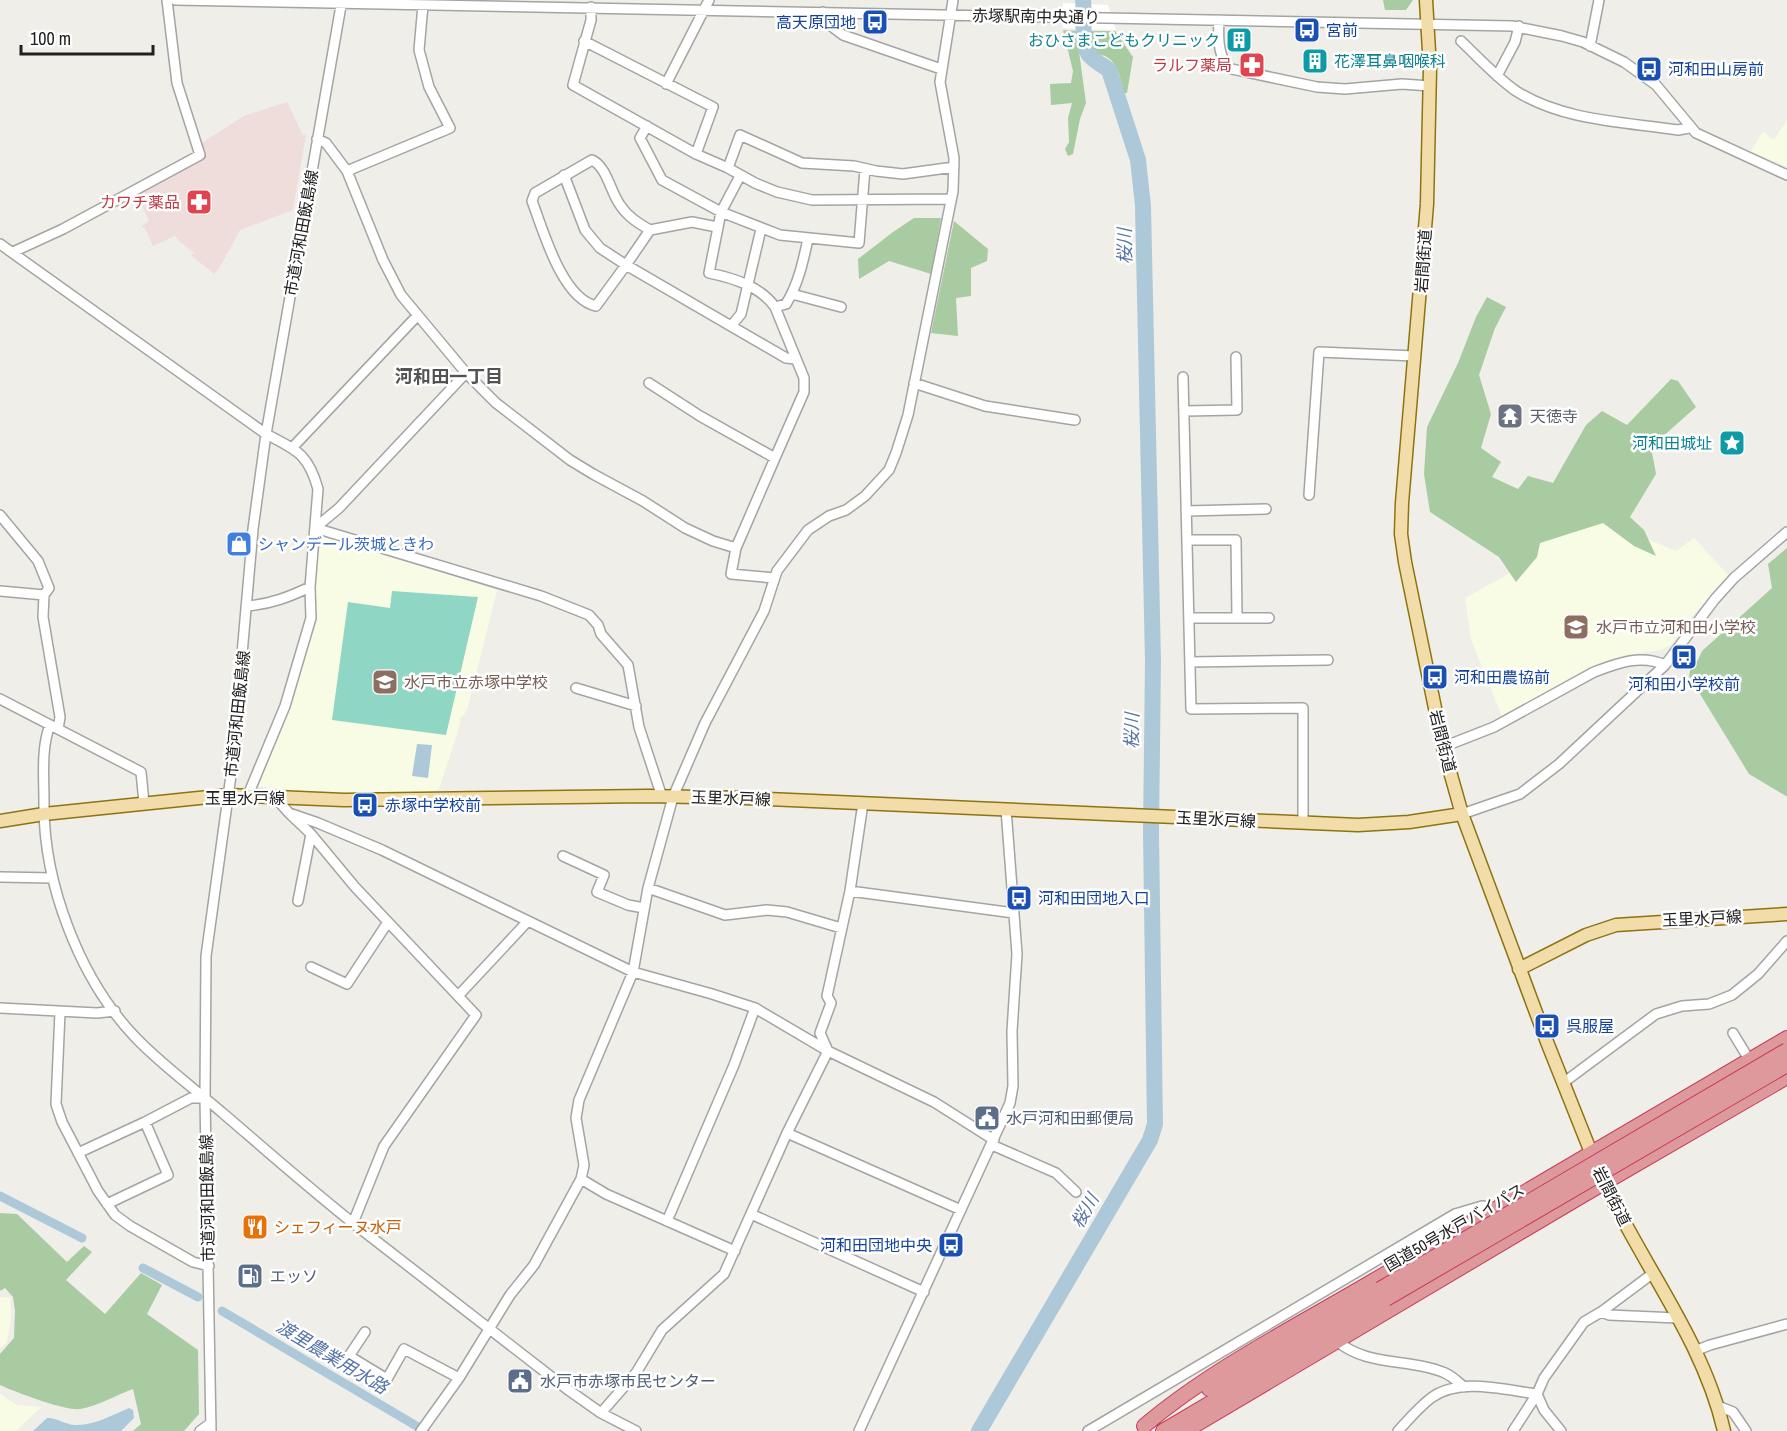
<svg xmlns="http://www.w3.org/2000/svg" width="1787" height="1431" viewBox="0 0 1787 1431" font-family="'Archivo Narrow','Noto Sans JP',sans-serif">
<rect width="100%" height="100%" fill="#f0eee8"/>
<!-- commercial -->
<path fill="#eeddda" d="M287 102 303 135H306L293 210 240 230 220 267 214 274 191 255 194 253 180 242 175 236 153 246 145 228H143L142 226 149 221 136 191 206 155 200 144 244 116Z"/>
<!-- education -->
<path fill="#f9fce5" d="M1787 120V167L1751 151 1763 132 1774 140Z
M1586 522 1609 523 1676 551 1694 538 1729 576 1692 616 1672 644 1661 650 1626 655 1599 663 1502 716 1471 639 1465 598 1530 562 1525 550Z
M318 534 497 590 468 707 464 715 461 716 458 731 439 789 433 792 328 794 256 786 304 656Z
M0 1297 10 1298 11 1319 7 1342 0 1348Z
M0 1394 17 1405 41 1407 16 1431H0Z"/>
<!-- forest -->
<path fill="#a8cba1" d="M1383 0H1413L1406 10H1385Z
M1063 30 1078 31V44L1086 103 1080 119 1073 154 1068 156 1065 149 1069 142 1068 118 1072 103 1051 105 1050 84 1071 83 1073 71Z
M1090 31H1115L1133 57 1127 93H1124C1121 83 1119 69 1112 61 1097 46 1090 68 1090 31Z
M914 218H941L931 274 889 261 859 279 858 259 893 232Z
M954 221 988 249 987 261 971 268V296L956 298 958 336 931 333Z
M1487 297 1506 307 1495 328 1479 375 1491 414 1481 448 1501 462 1492 477 1518 489 1528 476 1553 483 1586 425 1602 411 1627 425 1671 379 1678 381 1696 407 1651 447 1656 474 1630 517 1644 530 1656 556 1634 546 1603 523 1540 543 1537 557 1516 582 1499 557 1430 512 1424 474 1427 427 1458 363 1476 317Z
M1787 548V796H1786L1749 774 1689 676 1691 666 1698 660 1702 651 1772 588 1768 564Z
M0 1213 17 1214 67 1262 84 1246 92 1252 66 1280 105 1314 141 1273 162 1285 147 1314 198 1350 199 1414 184 1431H133L141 1424 133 1389C116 1395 98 1406 80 1409 65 1411 15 1392 0 1385V1354L14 1338 15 1311 13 1297 5 1288 0 1291Z"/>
<!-- pitch -->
<path fill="#8fd6c4" d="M392 591 478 597 446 735 332 720 348 602 390 608Z"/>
<!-- water -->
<path fill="#adc9d9" d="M417 744 432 745 428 778 412 776Z
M129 1408 133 1410 134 1418 121 1431H33L47 1418C56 1417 64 1424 74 1425 94 1426 112 1415 129 1408Z"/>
<!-- pier -->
<path fill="#fff" d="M1063 3 1108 5 1116 30 1063 28Z"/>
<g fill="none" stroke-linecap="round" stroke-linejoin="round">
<!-- canal -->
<path stroke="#adc9d9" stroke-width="9" d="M0 1196 82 1238
M143 1268 198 1297
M222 1311 425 1431"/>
<!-- river -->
<path stroke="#adc9d9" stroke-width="16" d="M979 1431 1150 1140 1155 1124 1151 832 1153 661 1143 206 1138 160 1109 70C1103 65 1095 62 1090 56 1080 46 1085 14 1083 0"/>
<!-- minor casing -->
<g stroke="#a4a4a4" stroke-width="12">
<path id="minor" d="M175 0 1512 26 1562 36 1583 42 1624 62 1656 85 1696 133 1787 175
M591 7V20L573 85 696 154 728 168 755 183 777 192 812 200 951 199
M823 12 831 26 843 35 941 69
M1219 20C1218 38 1218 51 1227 68L1317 87 1345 89 1402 84 1430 86
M584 41 713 107 696 154
M1461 41C1479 58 1496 77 1516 91 1563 121 1625 122 1678 130L1689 128
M1590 46 1599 0
M1497 76 1515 42 1519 26
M666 84 709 0
M647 126 640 138 662 180 721 212 780 235 859 243 865 169
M317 139 326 143 347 171 383 260 401 295 466 373 496 403 570 460 593 474 643 501 685 528 713 541 736 548 731 574 774 578
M728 168 740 135 802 163 854 166 876 171 903 174 954 167
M347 171 450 128 429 87 419 50 423 5
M564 175 585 230 600 248 626 265 786 358 795 359
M740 176 721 212 709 273C733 278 760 286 775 307L804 378V392L775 458
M650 230C638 223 628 217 620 205 610 191 607 167 592 160L535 193 532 201C543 230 562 299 596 306L626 265 650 230 692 222 717 227
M0 244 266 434C296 450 308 453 318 489L310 587 311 618 285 706 248 795
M13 252 63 229 200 155 177 83 167 0
M792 294 841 307
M775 307 786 304C798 285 803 262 808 239
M731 326 741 314 761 229
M1183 377 1191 709 1303 708V823
M649 383 700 416 775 458 736 548
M914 383 985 406 1075 420
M1184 411 1237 410 1236 357
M292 448 417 316
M1309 495 1319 352 1415 356
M1186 511 1266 509
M0 515 38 561 49 588 44 595 43 617 60 717 58 729
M315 528 541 596 589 615 598 625 601 634 628 665 639 727 662 797
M315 528 339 508 466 373
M1187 540H1236L1237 618
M0 591 44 595
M247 606C271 604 289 597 310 587
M1189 618H1269
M1190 662 1328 660
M576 688 636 706
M0 699 141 772 144 803
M50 725C41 747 44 778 44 802 43 882 79 979 136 1038 163 1066 195 1089 225 1115 267 1151 309 1188 353 1223L567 1389 601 1413 636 1431
M1443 747 1494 727 1594 672C1618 663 1641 654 1665 665
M274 796 289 813 318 823 382 850 633 972 712 994 755 1008 828 1051 934 1102 994 1140
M1462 814 1520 794 1559 764 1665 665 1715 599 1734 578 1787 532
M291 815 311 834 298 901
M311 834 355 887 476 1015 384 1146 353 1223
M563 856 604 875 597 892 628 905 644 908
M0 877 53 878
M648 888 725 915 767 910 787 912 841 928
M850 891 1014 913
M311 967 347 984 388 922
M458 996 528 921
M0 1008 97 1013 115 1011
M60 1012 56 1104 62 1122 98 1191 115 1215 130 1226 193 1262 209 1266
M1733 1033 1750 1061
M1563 1083 1656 1014 1682 1006 1709 1004 1732 995 1758 974 1787 941
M787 1133 961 1210
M992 1145 1056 1173 1076 1192
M78 1153 145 1122 191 1098H205
M581 1179 606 1194 735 1251
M107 1204 168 1175 145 1122
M751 1214 924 1292
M667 1221 734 1065 755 1008
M1601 1312 1609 1315 1677 1318
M365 1332 349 1356 387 1379 404 1349 459 1378
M1337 1341C1367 1367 1410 1358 1445 1373 1452 1376 1458 1382 1464 1387
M1695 1351 1710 1345 1787 1324
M1537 1394 1544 1410 1561 1431
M1718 1406 1733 1412 1746 1431
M601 1413 636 1373 662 1330 724 1274 787 1133 828 1051 820 1033 831 1003 827 996 850 891 863 803
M200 1431 211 1423
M211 1431 205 1098 206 956 232 768 253 529 266 434 342 0
M421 1431 459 1378 510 1295 534 1265 581 1179 584 1165 576 1118 579 1100 633 972 648 888 673 797 705 723 764 611 777 571 808 530 829 516 846 510 865 496 889 470 896 453 908 415 953 191 954 158 940 82 953 0
M859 1431 1010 1103 1013 1086 1012 1031 1017 954 1006 809
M1088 1431 1455 1214 1482 1206 1497 1208
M1398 1431C1409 1419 1419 1407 1431 1398 1460 1377 1504 1390 1537 1394
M1513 1431 1537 1394 1544 1378 1584 1322 1601 1312 1652 1274"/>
</g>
<!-- major casing -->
<g stroke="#8d7410" stroke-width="15">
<path id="major" d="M1426 0 1430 69 1427 204 1402 503 1401 534 1405 562 1443 747 1462 814 1547 1042 1594 1160
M0 821 44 814 228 795 344 800 648 796 745 798 1358 825 1409 822 1462 814
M1519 969 1586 935 1616 925 1787 914
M1601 1176C1640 1262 1703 1339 1724 1431"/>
</g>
<!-- highway casing -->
<g stroke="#c93a59" stroke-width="16">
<path id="highway" d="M1209 1389 1380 1289
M1144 1426C1211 1369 1297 1326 1373 1281 1511 1200 1649 1120 1787 1038
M1163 1431 1386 1299
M1182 1431 1187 1430 1585 1194 1787 1077"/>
</g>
<!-- minor -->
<use href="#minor" stroke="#fff" stroke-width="9"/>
<!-- major -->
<use href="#major" stroke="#f2ddaa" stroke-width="12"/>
<!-- highway -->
<use href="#highway" stroke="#de999d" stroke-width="14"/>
<!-- highway-bridge casing -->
<g stroke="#c93a59" stroke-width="16" stroke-linecap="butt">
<path id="highway-bridge" d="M1380 1289 1787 1050
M1386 1299 1787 1065"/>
</g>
<!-- highway-bridge -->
<use href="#highway-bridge" stroke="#de999d" stroke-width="14"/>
</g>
<!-- icons -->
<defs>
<g id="bus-square" transform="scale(1.35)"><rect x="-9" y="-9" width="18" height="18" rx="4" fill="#1a4fb4" stroke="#fff"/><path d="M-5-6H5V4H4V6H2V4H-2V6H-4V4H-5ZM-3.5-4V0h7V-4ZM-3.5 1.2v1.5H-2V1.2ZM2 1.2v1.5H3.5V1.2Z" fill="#fff"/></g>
<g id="building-square" transform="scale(1.35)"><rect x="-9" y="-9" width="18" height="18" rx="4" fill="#0f9aa8" stroke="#fff"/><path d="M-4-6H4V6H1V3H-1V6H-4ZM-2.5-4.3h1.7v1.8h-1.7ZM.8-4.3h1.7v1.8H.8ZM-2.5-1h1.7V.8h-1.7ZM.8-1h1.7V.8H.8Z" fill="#fff"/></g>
<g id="pharmacy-square" transform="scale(1.35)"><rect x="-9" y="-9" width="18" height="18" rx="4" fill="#e0444e" stroke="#fff"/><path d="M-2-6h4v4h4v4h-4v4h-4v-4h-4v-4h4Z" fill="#fff"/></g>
<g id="temple-square" transform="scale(1.35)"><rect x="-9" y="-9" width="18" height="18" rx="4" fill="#6b7280" stroke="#fff"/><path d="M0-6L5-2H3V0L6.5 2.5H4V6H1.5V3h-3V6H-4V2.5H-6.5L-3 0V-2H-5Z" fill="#fff"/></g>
<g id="sight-square" transform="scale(1.35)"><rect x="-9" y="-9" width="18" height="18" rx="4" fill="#0f9aa8" stroke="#fff"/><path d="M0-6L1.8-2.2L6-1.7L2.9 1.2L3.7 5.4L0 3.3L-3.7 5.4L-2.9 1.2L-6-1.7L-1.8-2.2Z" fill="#fff"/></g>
<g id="shop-square" transform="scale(1.35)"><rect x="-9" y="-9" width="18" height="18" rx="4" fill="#3f7fe0" stroke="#fff"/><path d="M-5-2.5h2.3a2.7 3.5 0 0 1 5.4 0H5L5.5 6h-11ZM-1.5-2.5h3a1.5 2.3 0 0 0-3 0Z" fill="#fff"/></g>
<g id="school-square" transform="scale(1.35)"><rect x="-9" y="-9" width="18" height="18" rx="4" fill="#8d6e63" stroke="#fff"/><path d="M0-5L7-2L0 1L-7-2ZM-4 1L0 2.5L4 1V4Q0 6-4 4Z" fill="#fff"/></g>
<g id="civic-square" transform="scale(1.35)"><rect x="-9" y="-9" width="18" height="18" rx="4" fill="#5c6f8a" stroke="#fff"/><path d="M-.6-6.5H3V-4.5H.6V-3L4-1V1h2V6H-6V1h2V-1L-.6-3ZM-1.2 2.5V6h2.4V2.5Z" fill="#fff"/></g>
<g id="restaurant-square" transform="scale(1.35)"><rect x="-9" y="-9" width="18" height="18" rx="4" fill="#e8710a" stroke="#fff"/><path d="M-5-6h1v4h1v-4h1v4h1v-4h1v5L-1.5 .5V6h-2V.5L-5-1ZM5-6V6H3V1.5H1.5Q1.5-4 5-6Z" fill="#fff"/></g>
<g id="fuel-square" transform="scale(1.35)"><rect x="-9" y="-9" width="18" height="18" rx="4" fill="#5c6f8a" stroke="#fff"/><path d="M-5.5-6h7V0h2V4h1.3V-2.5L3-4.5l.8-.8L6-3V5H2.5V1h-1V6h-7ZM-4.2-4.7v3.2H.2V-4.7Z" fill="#fff"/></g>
</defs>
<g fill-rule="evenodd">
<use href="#bus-square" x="875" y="22"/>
<use href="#bus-square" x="1307" y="30"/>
<use href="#building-square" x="1239" y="40"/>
<use href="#building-square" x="1315" y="61"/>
<use href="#pharmacy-square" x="1252" y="65"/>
<use href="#bus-square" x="1649" y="69"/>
<use href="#pharmacy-square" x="199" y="202"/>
<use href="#temple-square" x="1510" y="416"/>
<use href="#sight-square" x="1732" y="443"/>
<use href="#shop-square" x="239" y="544"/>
<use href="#school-square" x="1576" y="627"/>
<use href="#bus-square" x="1684" y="657"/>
<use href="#bus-square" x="1435" y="677"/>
<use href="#school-square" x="385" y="682"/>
<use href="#bus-square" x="365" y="805"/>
<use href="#bus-square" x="1019" y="898"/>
<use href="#bus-square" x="1547" y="1026"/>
<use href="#civic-square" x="987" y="1118"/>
<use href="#restaurant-square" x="255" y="1227"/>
<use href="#bus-square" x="951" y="1245"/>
<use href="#fuel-square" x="250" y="1276"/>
<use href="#civic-square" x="520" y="1381"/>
</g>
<g text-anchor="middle" stroke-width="5" stroke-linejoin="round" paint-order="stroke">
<!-- street labels -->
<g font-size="16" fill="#202020" stroke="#fff">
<text transform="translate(1036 16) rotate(1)" y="6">赤塚駅南中央通り</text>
<text transform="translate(301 233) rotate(-80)" y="6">市道河和田飯島線</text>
<text transform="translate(1423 261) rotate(-86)" y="6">岩間街道</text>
<text transform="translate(237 714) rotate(-84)" y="6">市道河和田飯島線</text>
<text transform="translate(1443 741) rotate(76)" y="6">岩間街道</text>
<text x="245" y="804">玉里水戸線</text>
<text transform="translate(731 798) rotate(2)" y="6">玉里水戸線</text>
<text transform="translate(1216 819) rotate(3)" y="6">玉里水戸線</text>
<text transform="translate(1702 918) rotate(-3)" y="6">玉里水戸線</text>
<text transform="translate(1612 1196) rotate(63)" y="6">岩間街道</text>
<text transform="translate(207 1198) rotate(-91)" y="6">市道河和田飯島線</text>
<text transform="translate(1454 1227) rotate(-30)" y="6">国道50号水戸バイパス</text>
</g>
<!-- transit labels -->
<g font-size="16" fill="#164399" stroke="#fff" text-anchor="start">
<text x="856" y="28" text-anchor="end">高天原団地</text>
<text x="1326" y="36">宮前</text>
<text x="1668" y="75">河和田山房前</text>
<text x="1454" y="683">河和田農協前</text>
<text x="1684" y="690" text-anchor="middle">河和田小学校前</text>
<text x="385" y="811">赤塚中学校前</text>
<text x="1038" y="904">河和田団地入口</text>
<text x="1566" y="1032">呉服屋</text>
<text x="932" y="1251" text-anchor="end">河和田団地中央</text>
</g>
<!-- culture labels -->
<g font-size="16" fill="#0d838f" stroke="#fff" text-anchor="end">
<text x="1220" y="46">おひさまこどもクリニック</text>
<text x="1334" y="67" text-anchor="start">花澤耳鼻咽喉科</text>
<text x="1712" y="449">河和田城址</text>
</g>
<!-- health labels -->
<g font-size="16" fill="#be3a42" stroke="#fff" text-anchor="end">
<text x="1232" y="71">ラルフ薬局</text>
<text x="180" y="208">カワチ薬品</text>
</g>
<!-- worship labels -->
<g font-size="16" fill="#5b616d" stroke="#fff" text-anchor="start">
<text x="1530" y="422">天徳寺</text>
</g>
<!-- shop labels -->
<g font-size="16" fill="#366cbe" stroke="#fff" text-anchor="start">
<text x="258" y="550">シャンデール茨城ときわ</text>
</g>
<!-- education labels -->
<g font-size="16" fill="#785e54" stroke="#fff" text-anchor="start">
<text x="1596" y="633">水戸市立河和田小学校</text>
<text x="404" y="688">水戸市立赤塚中学校</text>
</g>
<!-- service labels -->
<g font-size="16" fill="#4e5e75" stroke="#fff" text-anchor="start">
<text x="1006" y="1124">水戸河和田郵便局</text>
<text x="270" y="1282">エッソ</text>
<text x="540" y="1387">水戸市赤塚市民センター</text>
</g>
<!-- food labels -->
<g font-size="16" fill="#c56008" stroke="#fff" text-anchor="start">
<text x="274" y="1233">シェフィーヌ水戸</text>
</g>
<!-- water labels -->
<g font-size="18" font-style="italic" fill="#5674a7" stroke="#fff">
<text transform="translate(1125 246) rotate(-91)" y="6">桜川</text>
<text transform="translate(1132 731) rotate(-89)" y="6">桜川</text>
<text transform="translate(1085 1211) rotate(-60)" y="6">桜川</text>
<text transform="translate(332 1357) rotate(31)" y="6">渡里農業用水路</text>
</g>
<!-- neighbourhood labels -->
<g font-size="18" font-weight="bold" fill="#535353" stroke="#fff">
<text x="449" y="383">河和田一丁目</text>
</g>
</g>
<!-- scale -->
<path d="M21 45v9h132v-9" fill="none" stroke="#202020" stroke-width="3"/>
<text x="30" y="45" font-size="18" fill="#202020" stroke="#ffffff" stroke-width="4.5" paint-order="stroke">100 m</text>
</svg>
